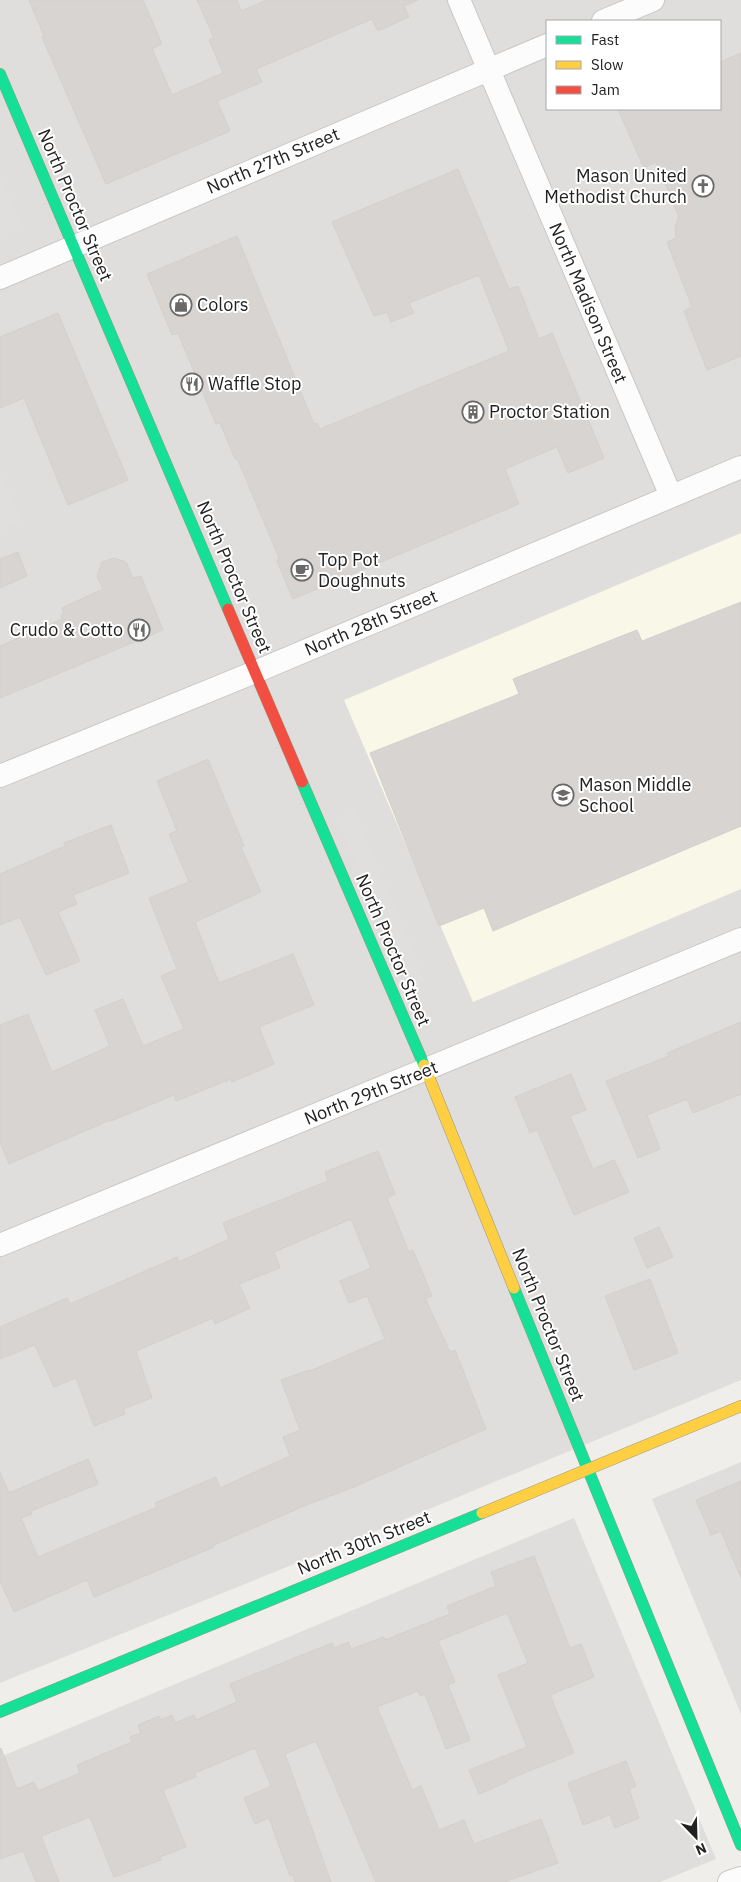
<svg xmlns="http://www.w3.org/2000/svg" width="741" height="1882" viewBox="0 0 741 1882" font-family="'IBM Plex Sans',sans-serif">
<rect width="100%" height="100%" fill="#f0eeeb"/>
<!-- residential -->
<path fill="#dfdedc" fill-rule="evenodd" d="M0 0H741V1380L381 1529 0 1683ZM547 21H720V109H547Z
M741 1462V1714L652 1499Z
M574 1518 716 1859 660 1882H0V1757Z"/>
<!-- education -->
<path fill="#f8f7e8" d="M741 533V889L473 1002 344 700Z"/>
<!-- parking -->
<path fill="#e0dfde" d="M1 178 21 226 0 235V179Z
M0 471 22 522 0 531Z
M353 807 425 981 413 998 340 825Z"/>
<!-- building -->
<path fill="#d7d4d2" stroke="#d3d0cc" d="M29 0H143L162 44 152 49 172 95 223 73 209 40 214 38 197 0H237L241 11 267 0H418L404 6 409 17 378 31 372 19 256 69 262 82 217 101 230 131 106 184 42 37 44 36Z
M741 53V356L707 370 684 311 692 307 667 242 676 238 675 227 679 217 656 162 644 168 618 109H720V62Z
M458 169 509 289 518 286 539 339 552 333 604 458 568 473 557 447 505 469 519 504 293 599 277 561 279 558 237 458 235 459 220 423 216 424 178 333 172 335 147 274 237 236 314 424 317 423 320 429 509 351 479 275 409 303 414 313 391 322 387 312 374 316 332 222Z
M58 313 128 480 68 505 24 398 0 408V337Z
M18 552 27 576 0 588V559Z
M114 558 126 562 133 578 141 576 163 630 0 698V646L62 619 61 615 64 614 62 608 103 589 97 576 102 562Z
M741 602V826L493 931 484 908 439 926 370 753 519 694 513 679 637 630 642 641Z
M208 759 244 846 241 847 261 892 195 922 219 983 293 954 314 1005 259 1027 274 1064 232 1082 231 1079 176 1101 174 1095 111 1121 110 1120 9 1164 0 1142V1025L28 1014 52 1072 110 1046 95 1010 123 999 143 1046 184 1029 161 976 177 969 149 898 189 882 169 834 177 831 157 781Z
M111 825 129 873 73 895 77 904 58 912 80 961 46 975 20 917 0 925V874L65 846 64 843Z
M741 1022V1094L693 1113 687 1099 647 1115 660 1149 638 1158 606 1081 669 1056 667 1053Z
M571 1074 586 1110 570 1116 593 1169 614 1160 629 1192 574 1215 537 1130 530 1133 515 1097Z
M378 1151 395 1194 387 1198 409 1252 413 1250 432 1296 425 1298 450 1352 455 1350 486 1429 349 1489 309 1504 214 1545V1547L94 1597 87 1580 14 1612 0 1581V1472L9 1493 88 1459 98 1484 31 1511 32 1514 21 1518 38 1557 157 1507 155 1503 216 1477 220 1488 290 1456 283 1437 300 1430 281 1380 309 1370 310 1371 385 1339 367 1296 349 1303 340 1281 371 1268 351 1219 274 1252 280 1268 239 1284 250 1308 215 1324 213 1318 136 1351 152 1398 123 1409 125 1414 94 1426 76 1378 54 1387 35 1345 0 1359V1327L67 1298 70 1304 177 1257 179 1262 229 1239 223 1223 328 1181 325 1172Z
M659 1227 673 1257 647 1268 634 1238Z
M650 1279 678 1353 634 1370 605 1296Z
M741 1481V1578L721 1531 711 1535 696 1500Z
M534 1556 570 1648 581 1644 594 1677 550 1695 574 1753 507 1780V1782L479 1794 469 1770 527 1747 498 1675 528 1663 507 1613 438 1641 455 1682 448 1685 470 1740 446 1749 425 1694 420 1696 418 1691 377 1707 412 1790 421 1786 439 1830 464 1820 474 1844 541 1819 558 1863 504 1882H376L316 1741 285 1754 331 1882H295L293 1875 290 1876 269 1818 255 1824 244 1798 271 1786 255 1748 195 1773 196 1777 163 1790 186 1847 160 1857 161 1860 114 1877 90 1817 41 1836 59 1882H36L23 1851 0 1859V1749L1 1748 17 1789 34 1782 38 1791 80 1773 77 1765 132 1742 130 1737 141 1733 138 1725 159 1716 161 1720 172 1715 175 1723 194 1715 196 1720 237 1702 230 1684 332 1643 334 1648 349 1642 351 1649 384 1637 385 1640 450 1614 447 1606 496 1586 491 1572Z
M626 1761 636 1786 629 1789 639 1818 615 1828 610 1815 583 1825 568 1783Z"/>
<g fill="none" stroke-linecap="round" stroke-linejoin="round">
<!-- street casing -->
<g stroke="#c9c8c7" stroke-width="24">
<path id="street" d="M459 0 671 496
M603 21 653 0
M0 278 547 45
M0 776 255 672 741 467
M0 1245 741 939
M729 1882 741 1878"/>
</g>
<!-- fast casing -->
<g stroke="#999a82" stroke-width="12">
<path id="fast" d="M0 74 228 609
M302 782 424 1065
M514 1288 741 1845
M0 1712 482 1513"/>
</g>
<!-- slow casing -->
<g stroke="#999a82" stroke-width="12">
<path id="slow" d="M424 1065 514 1288
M482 1513 741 1406"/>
</g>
<!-- jam casing -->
<g stroke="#999a82" stroke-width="12">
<path id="jam" d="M228 609 302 782"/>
</g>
<!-- street -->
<use href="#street" stroke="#fdfcfc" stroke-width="22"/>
<!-- fast -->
<use href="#fast" stroke="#16e098" stroke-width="11"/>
<!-- slow -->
<use href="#slow" stroke="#ffcf43" stroke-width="11"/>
<!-- jam -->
<use href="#jam" stroke="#f24e42" stroke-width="11"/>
</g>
<!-- icons -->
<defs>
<g id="church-ring" transform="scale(1.125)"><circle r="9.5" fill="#fff" stroke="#6a6968" stroke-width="1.5"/><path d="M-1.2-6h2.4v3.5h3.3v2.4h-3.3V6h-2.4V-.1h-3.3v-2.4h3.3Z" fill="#6a6968"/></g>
<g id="shop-ring" transform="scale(1.125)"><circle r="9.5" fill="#fff" stroke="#6a6968" stroke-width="1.5"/><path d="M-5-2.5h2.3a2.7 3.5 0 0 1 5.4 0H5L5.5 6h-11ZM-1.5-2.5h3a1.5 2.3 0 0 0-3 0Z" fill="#6a6968"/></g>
<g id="restaurant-ring" transform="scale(1.125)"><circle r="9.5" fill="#fff" stroke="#6a6968" stroke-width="1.5"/><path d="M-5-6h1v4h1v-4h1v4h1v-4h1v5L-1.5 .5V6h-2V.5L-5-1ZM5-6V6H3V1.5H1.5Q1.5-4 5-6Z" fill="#6a6968"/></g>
<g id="building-ring" transform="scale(1.125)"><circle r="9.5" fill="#fff" stroke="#6a6968" stroke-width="1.5"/><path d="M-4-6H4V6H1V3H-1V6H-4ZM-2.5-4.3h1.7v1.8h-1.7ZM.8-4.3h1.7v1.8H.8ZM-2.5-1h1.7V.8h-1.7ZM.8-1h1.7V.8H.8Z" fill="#6a6968"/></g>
<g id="cafe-ring" transform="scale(1.125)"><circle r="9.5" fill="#fff" stroke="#6a6968" stroke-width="1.5"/><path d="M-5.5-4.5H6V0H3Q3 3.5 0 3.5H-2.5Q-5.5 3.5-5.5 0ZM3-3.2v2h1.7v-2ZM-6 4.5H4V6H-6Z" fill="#6a6968"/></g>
<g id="school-ring" transform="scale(1.125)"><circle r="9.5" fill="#fff" stroke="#6a6968" stroke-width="1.5"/><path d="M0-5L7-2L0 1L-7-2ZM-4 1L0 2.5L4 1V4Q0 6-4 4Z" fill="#6a6968"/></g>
</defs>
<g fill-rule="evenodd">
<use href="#church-ring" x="703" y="186"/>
<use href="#shop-ring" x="181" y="305"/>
<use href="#restaurant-ring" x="192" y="384"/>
<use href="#building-ring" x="473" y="412"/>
<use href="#cafe-ring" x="302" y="570"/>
<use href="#restaurant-ring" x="139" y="630"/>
<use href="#school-ring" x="563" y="795"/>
</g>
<g text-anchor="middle" stroke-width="4" stroke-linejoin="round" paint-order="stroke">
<!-- street labels -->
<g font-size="18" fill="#222" stroke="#fff">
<text transform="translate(273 161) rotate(-23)" y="6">North 27th Street</text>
<text transform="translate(75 205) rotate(67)" y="6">North Proctor Street</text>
<text transform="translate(588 303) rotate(67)" y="6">North Madison Street</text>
<text transform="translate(234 577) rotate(67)" y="6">North Proctor Street</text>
<text transform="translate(371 623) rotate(-23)" y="6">North 28th Street</text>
<text transform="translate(393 950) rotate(67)" y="6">North Proctor Street</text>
<text transform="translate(371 1093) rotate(-22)" y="6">North 29th Street</text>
<text transform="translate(548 1325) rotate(68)" y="6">North Proctor Street</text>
<text transform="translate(364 1543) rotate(-22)" y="6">North 30th Street</text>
</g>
<!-- poi labels -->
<g font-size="18" fill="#222" stroke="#fff" text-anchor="start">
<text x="687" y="182" text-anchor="end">Mason United<tspan x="687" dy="21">Methodist Church</tspan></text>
<text x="197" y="311">Colors</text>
<text x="208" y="390">Waffle Stop</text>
<text x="489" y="418">Proctor Station</text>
<text x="318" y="566">Top Pot<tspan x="318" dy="21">Doughnuts</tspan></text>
<text x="123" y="636" text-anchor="end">Crudo &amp; Cotto</text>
<text x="579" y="791">Mason Middle<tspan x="579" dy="21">School</tspan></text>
</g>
</g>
<!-- legend -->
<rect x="546" y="20" width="175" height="90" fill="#ffffff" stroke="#a7a7a7"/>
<rect x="556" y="36" width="25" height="8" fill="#16e098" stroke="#a7a7a7"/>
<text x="591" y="45" font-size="15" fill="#222222">Fast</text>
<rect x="556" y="61" width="25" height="8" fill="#ffcf43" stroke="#a7a7a7"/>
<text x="591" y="70" font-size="15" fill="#222222">Slow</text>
<rect x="556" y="86" width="25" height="8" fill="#f24e42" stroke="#a7a7a7"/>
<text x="591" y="95" font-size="15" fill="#222222">Jam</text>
<!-- north arrow -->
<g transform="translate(696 1837) rotate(157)" stroke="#ffffff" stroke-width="4" paint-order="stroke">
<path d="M0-4L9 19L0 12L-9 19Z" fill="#222222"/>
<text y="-8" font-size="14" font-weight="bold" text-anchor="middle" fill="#222222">N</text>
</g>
</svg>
